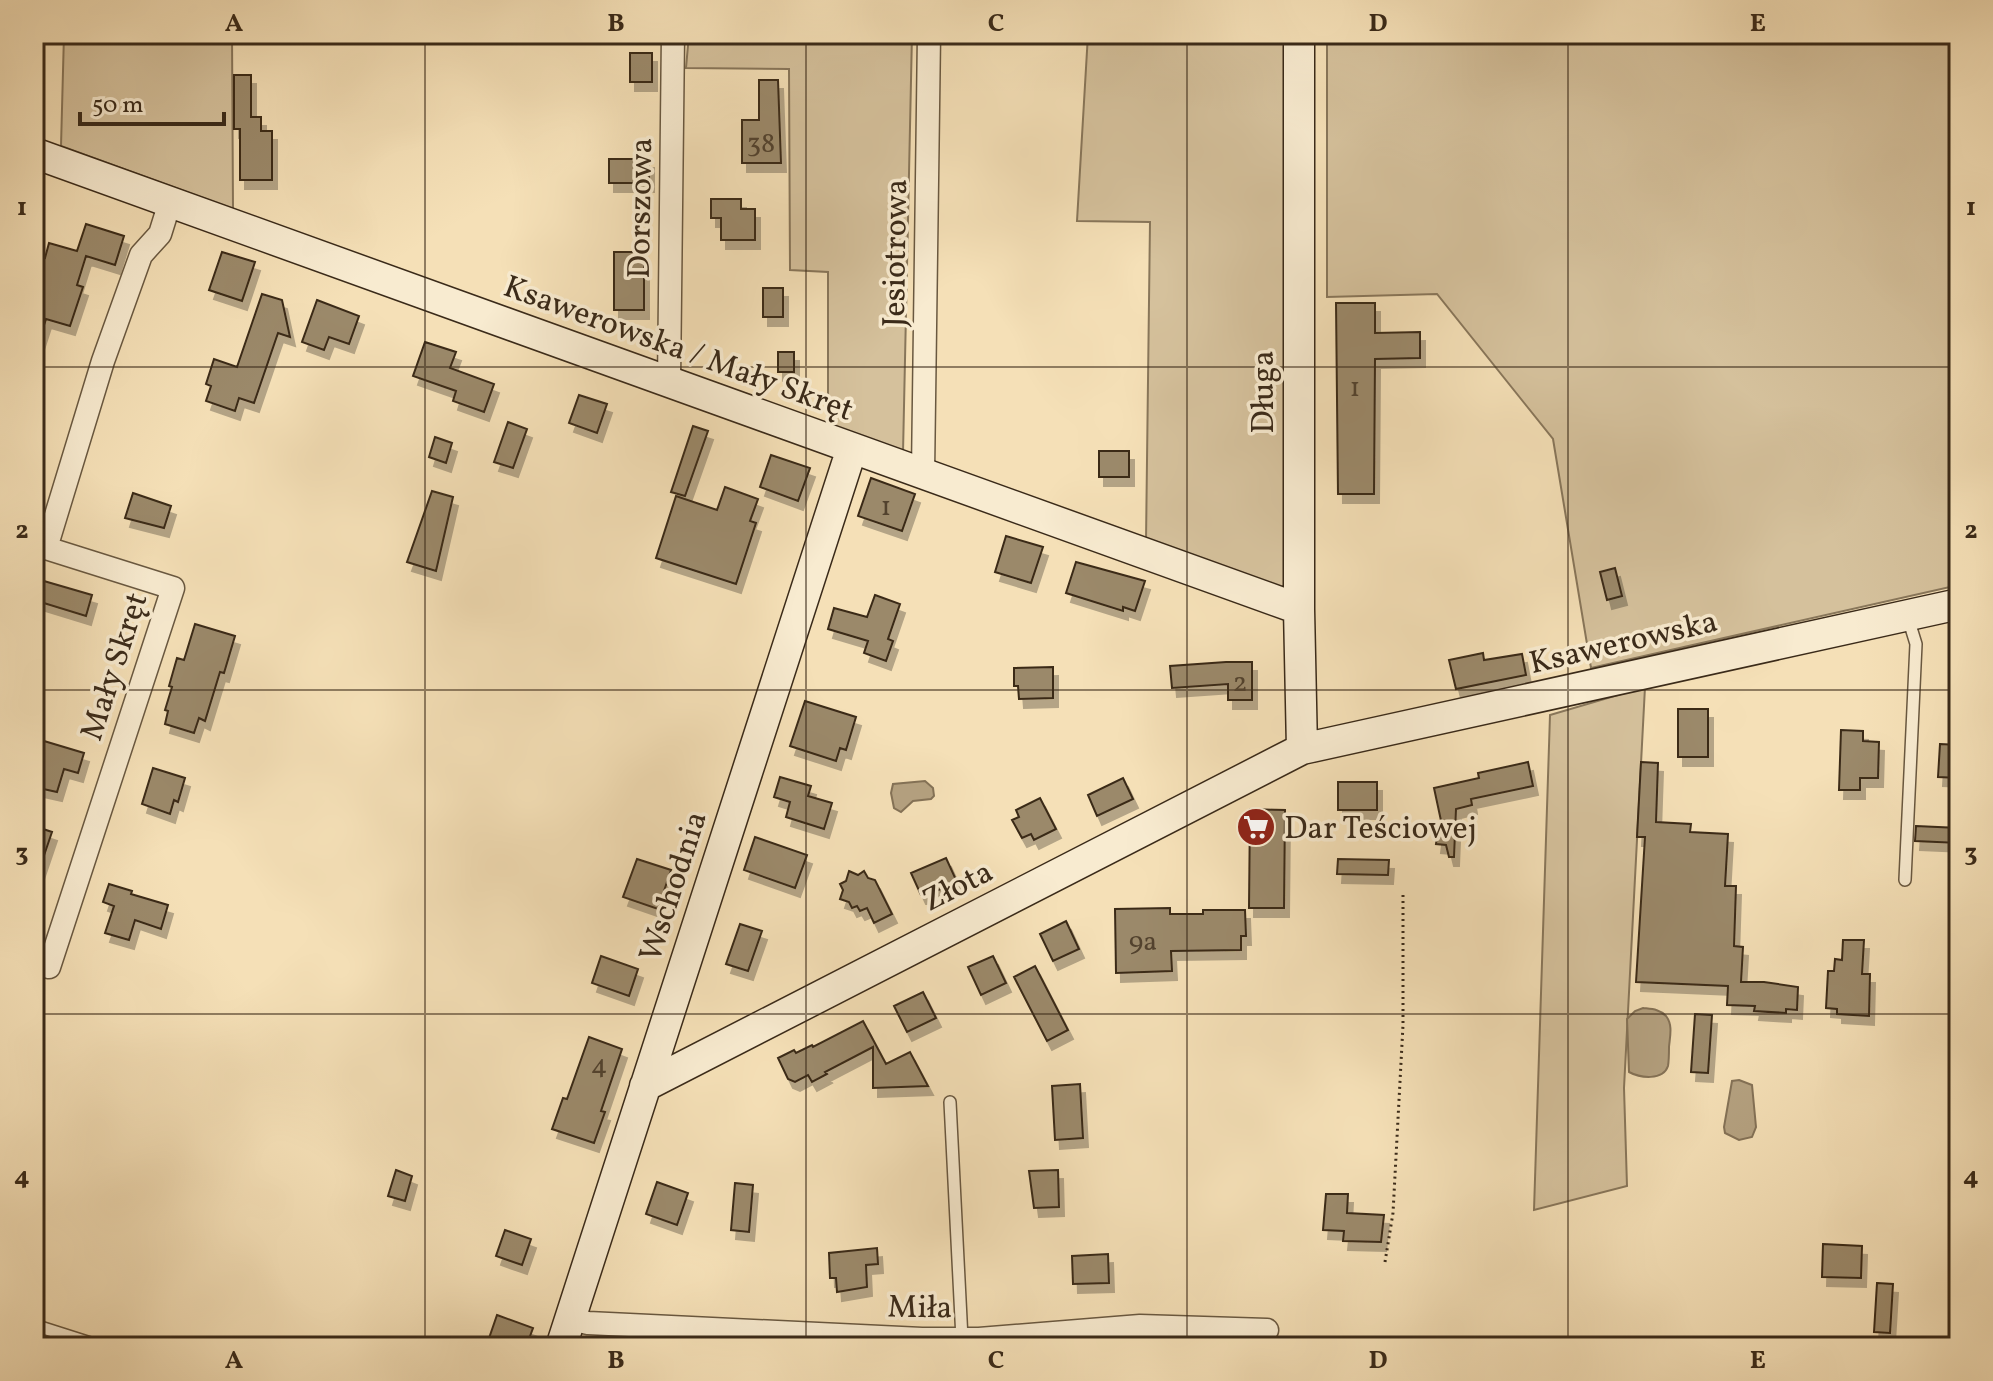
<svg xmlns="http://www.w3.org/2000/svg" width="1993" height="1381" viewBox="0 0 1993 1381" font-family="Vollkorn,serif">
<defs>
<filter id="shadow"><feDropShadow dx="5" dy="9" stdDeviation="0" flood-color="#0004"/></filter>
</defs>
<rect width="100%" height="100%" fill="#f5e0b7"/>
<filter id="stains"><feTurbulence type="fractalNoise" baseFrequency=".0025" numOctaves="4"/><feColorMatrix values="0 0 0 0 .2 0 0 0 0 .09 0 0 0 0 .02 0 0 0 .5 -.17"/></filter>
<radialGradient id="worn" r=".72"><stop offset=".6" stop-color="#630" stop-opacity="0"/><stop offset="1" stop-color="#630" stop-opacity=".3"/></radialGradient>
<!-- green -->
<path fill="#d5c19c" stroke="#88765a" stroke-width="2" d="M64 34H232L233 209 61 146Z
M689 34H912L903 453 828 424V272L790 270 789 69 686 68Z
M1088 34H1287L1286 592 1146 541 1150 222 1077 221Z
M1327 34H1959V585L1591 668 1553 439 1437 294 1327 297Z
M1645 687 1624 1088 1627 1186 1534 1210 1550 715Z"/>
<!-- water -->
<path fill="#b5a281" stroke="#847257" stroke-width="2" d="M925 781 933 788 934 796 931 799 913 801 901 812 894 808 891 793 893 784Z
M1643 1008C1651 1009 1660 1009 1666 1016 1673 1025 1670 1036 1669 1047 1669 1052 1669 1060 1668 1066 1663 1081 1640 1078 1629 1072L1627 1019 1635 1011Z
M1739 1080 1752 1085 1756 1127 1752 1137 1739 1140 1725 1133 1724 1127 1732 1081Z"/>
<!-- building -->
<path fill="#9b896b" stroke="#3a2a19" stroke-width="2" filter="url(#shadow)" d="M630 53H652V82H630Z
M234 75H251V117H261V131H272V180H240V129H234Z
M759 80H778L781 163H742V120H759Z
M609 159H649V183H609Z
M711 199H741V209H755V240H721V218H711Z
M86 224 124 236 115 265 86 256 77 285 83 287 70 326 46 319 37 347H34V254L45 258 49 243 77 251Z
M222 252 255 262 242 301 209 290Z
M614 252H644V310H614Z
M763 288H783V317H763Z
M262 294 282 300 290 337 278 333 254 403 239 398 235 411 206 401 211 386 206 384 214 359 237 367Z
M317 300 359 316 349 344 329 337 324 350 302 342Z
M1336 303H1375V333L1420 332V358L1375 359 1374 494H1338Z
M425 342 456 352 450 368 494 384 484 412 453 401 456 391 413 376Z
M778 352H794V372H778Z
M579 395 607 404 597 433 569 423Z
M508 422 527 429 513 468 494 462Z
M693 426 708 431 685 496 671 492Z
M435 437 452 443 446 463 429 457Z
M1099 451H1129V477H1099Z
M771 455 810 468 798 501 760 487Z
M871 478 915 494 902 531 858 516Z
M725 487 758 499 750 521 756 523 736 584 656 558 676 496 717 510Z
M432 491 453 497 436 571 407 562Z
M133 493 171 506 164 528 125 518Z
M1006 536 1043 547 1031 583 995 572Z
M1076 562 1145 581 1135 611 1123 607V611L1066 593Z
M1615 568 1622 596 1607 600 1600 572Z
M37 579 92 595 86 616 34 600Z
M875 595 900 604 888 639 893 641 886 661 864 653 868 641 828 629 834 608 867 617Z
M195 624 235 636 224 673 220 672 205 721 199 718 194 733 165 724 168 711 165 710 172 687 169 686 177 658 184 660Z
M1483 653 1484 660 1522 654 1526 675 1456 689 1449 660Z
M1226 662H1252V700H1228V684L1172 688 1170 666Z
M1053 667V698L1019 699 1018 686H1014V668Z
M805 701 856 717 846 750 840 748 836 761 790 746Z
M1678 709H1708V757H1678Z
M1841 730 1863 731V741L1879 742 1878 778H1860V790H1839Z
M34 738 84 753 78 773 64 769 57 792 34 787Z
M1940 744 1959 745V778L1938 777Z
M1528 762 1533 786 1471 799 1472 805 1456 809 1454 857H1449L1446 845 1436 844 1438 829 1443 830 1434 788 1479 778 1478 773Z
M1641 762 1658 763 1656 822 1691 824 1690 832 1728 834 1725 886H1736L1734 946 1743 947 1741 982H1764L1798 987 1797 1010 1786 1009V1013L1754 1011 1755 1006 1727 1005 1728 986 1636 982 1645 837H1637Z
M153 768 185 778 178 802 174 800 170 814 142 804Z
M780 777 811 786 808 796 832 803 824 829 786 817 790 802 774 797Z
M1123 778 1133 799 1097 816 1088 795Z
M1338 782H1377V810H1338Z
M1040 798 1056 829 1034 840 1031 834 1022 838 1012 820 1019 817 1016 810Z
M1250 809 1285 810 1284 908H1249Z
M34 826 52 832 37 876H34Z
M1916 826 1959 828V843L1915 841Z
M755 837 807 855 795 888 744 870Z
M946 858 957 882 927 895H921L911 873Z
M637 859 671 870 658 909 623 897Z
M1338 859 1389 860 1388 875 1337 874Z
M849 871 858 875 864 871 868 878 875 880 892 914 874 923 867 908 860 911 857 906 852 908 849 902 840 899 843 890 840 884 846 881Z
M109 884 132 891 131 894 168 905 161 929 135 920 129 940 105 933 114 906 103 902Z
M1170 908V914H1203V910H1245L1246 936H1241V950L1171 951 1172 971 1116 973 1115 909Z
M1066 921 1079 949 1053 961 1040 934Z
M740 924 762 931 748 971 726 964Z
M1843 940H1864L1862 974H1870L1869 1016 1837 1014V1009L1826 1008 1828 971H1834L1835 959 1842 960Z
M601 956 638 969 629 996 592 983Z
M993 956 1006 983 981 995 968 967Z
M1035 966 1068 1030 1047 1041 1014 977Z
M923 992 936 1018 907 1032 894 1006Z
M1695 1014 1712 1015 1708 1073 1691 1072Z
M863 1021 886 1064 910 1052 928 1086 873 1088V1047L825 1072 827 1074 812 1082 808 1075 795 1082 788 1079 778 1058 794 1050 796 1053 812 1045 813 1047Z
M589 1037 622 1049 601 1111 605 1112 594 1143 552 1129 563 1098 567 1099Z
M1080 1084 1083 1138 1055 1140 1052 1086Z
M396 1170 412 1176 405 1201 388 1196Z
M1058 1170 1059 1207 1034 1208 1029 1171Z
M657 1182 688 1193 677 1225 646 1214Z
M735 1183 753 1185 749 1232 731 1230Z
M1326 1194H1348L1347 1213 1384 1215 1381 1242 1343 1241 1344 1231 1323 1230Z
M505 1230 531 1239 522 1265 496 1256Z
M1823 1244 1862 1246 1861 1278 1822 1277Z
M877 1248 878 1264 866 1265 867 1287 837 1292 836 1278H830L829 1253Z
M1108 1254 1109 1283 1073 1284 1072 1256Z
M1877 1283 1893 1284 1890 1333 1874 1332Z
M497 1315 533 1328 526 1347H486Z"/>
<g fill="none" stroke-linecap="round" stroke-linejoin="round">
<!-- lane casing -->
<g stroke="#695840" stroke-width="14">
<path id="lane" d="M1905 880 1916 644 1908 618
M950 1102 962 1339
M34 1325 103 1347"/>
</g>
<!-- street casing -->
<g stroke="#695840" stroke-width="25">
<path id="street" d="M669 382 673 34
M923 473 929 34
M49 967 173 588 46 548 103 361 141 255 160 234 170 202
M570 1319 588 1323 922 1339H979L1140 1326 1267 1330"/>
</g>
<!-- secondary casing -->
<g stroke="#3a2a19" stroke-width="33">
<path id="secondary" d="M1299 34V609L1302 749
M34 153 1299 609
M645 1086 1302 749 1959 604
M561 1347 852 448"/>
</g>
<!-- path -->
<path stroke="#3a2a19" stroke-width="3" stroke-dasharray="2 4" stroke-linecap="butt" d="M1385 1262 1393 1213 1403 1025V891"/>
<!-- lane -->
<use href="#lane" stroke="#f8ebd0" stroke-width="11"/>
<!-- street -->
<use href="#street" stroke="#f8ebd0" stroke-width="22"/>
<!-- secondary -->
<use href="#secondary" stroke="#f8ebd0" stroke-width="30"/>
</g>
<!-- grid -->
<path fill="none" stroke="#3a2a19" stroke-width="2" stroke-opacity="0.55" d="M425 34V1347M806 34V1347M1187 34V1347M1568 34V1347M34 367H1959M34 690H1959M34 1014H1959"/>
<!-- icons -->
<defs>
<g id="supermarket-disc" transform="scale(2)"><circle r="9.5" fill="#8f2418" stroke="#f8ebd0"/><path d="M-6-5.5h2.5l.6 2H6L4.5 2H-2.5L-4.4-4H-6ZM-1.5 3.2a1.3 1.3 0 1 0 .1 0ZM3 3.2a1.3 1.3 0 1 0 .1 0Z" fill="#fff"/></g>
</defs>
<g fill-rule="evenodd">
<use href="#supermarket-disc" x="1256" y="827"/>
</g>
<g text-anchor="middle" stroke-width="7" stroke-linejoin="round" paint-order="stroke">
<!-- number labels -->
<g font-size="28" fill="#52422e">
<text x="761" y="152">38</text>
<text x="1355" y="396">1</text>
<text x="886" y="515">1</text>
<text x="1240" y="691">2</text>
<text x="1143" y="950">9a</text>
<text x="599" y="1073">4</text>
</g>
<!-- street labels -->
<g font-size="32" fill="#3a2a19" stroke="#f8ebd0">
<text transform="translate(639 208) rotate(-89)" y="11">Dorszowa</text>
<text transform="translate(894 253) rotate(-89)" y="11">Jesiotrowa</text>
<text transform="translate(679 347) rotate(20)" y="11">Ksawerowska / Mały Skręt</text>
<text transform="translate(1262 392) rotate(-90)" y="11">Długa</text>
<text transform="translate(1623 641) rotate(-13)" y="11">Ksawerowska</text>
<text transform="translate(113 666) rotate(-72)" y="11">Mały Skręt</text>
<text transform="translate(957 885) rotate(-27)" y="11">Złota</text>
<text transform="translate(672 886) rotate(-72)" y="11">Wschodnia</text>
<text transform="translate(920 1306) rotate(1)" y="11">Miła</text>
</g>
<!-- poi labels -->
<g font-size="32" fill="#3a2a19" stroke="#f8ebd0" text-anchor="start">
<text x="1284" y="838">Dar Teściowej</text>
</g>
</g>
<!-- margin -->
<rect width="1993" height="1381" fill="none" stroke="#f5e0b7" stroke-width="88"/>
<!-- scale -->
<path d="M80 112v12h144v-12" fill="none" stroke="#3a2a19" stroke-width="4"/>
<text x="92" y="112" font-size="24" fill="#3a2a19" stroke="#f8ebd0" stroke-width="6" paint-order="stroke">50 m</text>
<rect x="44" y="44" width="1905" height="1293" fill="none" stroke="#3a2a19" stroke-width="3"/>
<g font-size="26" text-anchor="middle" font-weight="bold" fill="#3a2a19">
<text x="234" y="31">A</text>
<text x="616" y="31">B</text>
<text x="996" y="31">C</text>
<text x="1378" y="31">D</text>
<text x="1758" y="31">E</text>
<text x="22" y="215">1</text>
<text x="1971" y="215">1</text>
<text x="22" y="538">2</text>
<text x="1971" y="538">2</text>
<text x="22" y="861">3</text>
<text x="1971" y="861">3</text>
<text x="22" y="1184">4</text>
<text x="1971" y="1184">4</text>
<text x="234" y="1368">A</text>
<text x="616" y="1368">B</text>
<text x="996" y="1368">C</text>
<text x="1378" y="1368">D</text>
<text x="1758" y="1368">E</text>
</g>
<rect width="100%" height="100%" filter="url(#stains)"/>
<rect width="100%" height="100%" fill="url(#worn)"/>
</svg>
